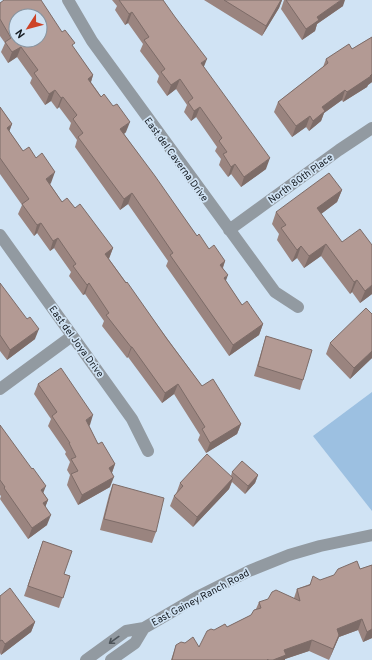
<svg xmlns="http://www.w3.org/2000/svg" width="372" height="660" viewBox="0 0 372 660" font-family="Overpass,sans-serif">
<rect width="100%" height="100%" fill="#d0e3f4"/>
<!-- green -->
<path fill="#9cc0e1" d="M372 392V511L313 436Z"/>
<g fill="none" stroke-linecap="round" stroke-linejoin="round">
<!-- street -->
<path stroke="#929aa1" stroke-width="12" d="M68 0 92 41 275 292 298 307
M229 230 339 150 372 128
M0 235 132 419 148 451
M0 389 72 336
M86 660 126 631 144 628 199 596 249 571 289 555 320 546 372 535
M111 660 135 643 144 628"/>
</g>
<!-- wall -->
<path fill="#9a847f" d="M112 0H163L266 169 241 187 231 174 228 177 219 165 221 159 215 151 217 147 196 117 191 121 184 112 187 105 176 89 167 96 157 82 159 76 140 51 143 44 128 23 125 25 115 10 117 6Z
M204 0H282L279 8 262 36Z
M284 0H286L343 6 317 24 315 31 302 40 281 9Z
M0 3 62 32 93 75 91 82 126 132 124 134 197 236 209 249 225 261 223 268 226 281 242 305 263 324 259 335 229 356 166 266 168 261 128 204 120 210 75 147 77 140 69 129 71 123 59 107 57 109 51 101 45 105 30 83 32 78 17 57 8 63 1 52 5 43 0 36Z
M372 37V82L368 85 367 87 343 102 342 100 324 113 321 121 309 131 306 127 292 137 274 112 278 102 323 67 326 59 352 49Z
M0 107 12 124 9 131 23 151 51 183 50 184 62 202 75 208 113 248 109 259 202 386 241 424 237 434 206 453 198 440 200 435 174 394 162 403 128 357 127 358 102 326 104 321 85 294 83 295 69 276 71 272 54 248 50 251 37 233 34 236 18 214 22 205 0 174Z
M342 190 337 202 321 214 372 294 360 303 352 292 350 294 321 256 304 268 297 258 292 262 277 240 279 234 272 224 276 212Z
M0 283 35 339 7 360 0 351Z
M266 336 303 380 300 390 254 376Z
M330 343 372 358 350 379 326 354Z
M38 384 90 425 89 426 98 444 115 464 112 473 110 487 78 505 67 485 70 475 67 470 70 462 65 454 66 452 48 426 51 419 34 394Z
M0 425 48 500 45 507 47 525 28 539 0 499 1 496 0 495Z
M232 472 258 475 255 483 245 494 232 482 229 489 193 527 170 506 174 496 176 494 180 483 231 476Z
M113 484 156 532 152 543 100 530 109 495Z
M43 541 64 574 70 576 59 608 24 596Z
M372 565V638L363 642 358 630 339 637 329 660 309 651 285 659V660H171L176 645 199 647 214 630 227 627 251 615 256 609 259 602 294 598 297 589 320 580 360 569Z
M0 596 35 622 31 632 1 655 0 653Z"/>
<!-- shaded-wall -->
<path fill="#7d6c68" d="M281 0H282L279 8 262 36 266 26Z
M341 0H345L343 6 317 24 315 31 302 40 306 29 317 17Z
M132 12 128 23 125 25 129 14Z
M21 47 17 57 8 63 12 52Z
M207 59 203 69 201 63Z
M372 74V82L368 85 367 87 343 102 347 92Z
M93 75 90 85 88 79Z
M180 79 176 89 167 96 171 85Z
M55 90 51 101 45 105 49 94Z
M345 90 342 100 324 113 321 121 309 131 313 121 322 107Z
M63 97 59 107 57 109 61 98Z
M200 107 196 117 191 121 194 111Z
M310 116 306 127 292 137 296 126Z
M130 122 126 132 117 140 120 129Z
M12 124 8 135 7 128Z
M270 158 266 169 241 187 244 177Z
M235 164 231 174 228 177 231 167Z
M55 172 51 183 42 189 46 179Z
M342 190 337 202 313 220 317 208Z
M132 193 128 204 120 210 124 199Z
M41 223 37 233 34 236 37 225Z
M58 238 54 248 50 251 53 241Z
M326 244 321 256 304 268 309 256Z
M301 246 297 258 292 262 297 250Z
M113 248 109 258 101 264 105 254Z
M225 261 221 272 220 265Z
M228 275 224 286V278Z
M357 280 352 292 350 294 354 282Z
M89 283 85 294 83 295 87 285Z
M372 285V294L360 303 365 291Z
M263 324 259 335 229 356 233 345Z
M39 329 35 339 7 360 10 350Z
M131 347H132L128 357 127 358Z
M372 351V358L350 379 354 368Z
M178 384 174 394 162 403 165 393Z
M93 415 90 425 82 430 86 420Z
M241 424 237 434 206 453 210 443Z
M115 464 111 475 109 468Z
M258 475 255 483 245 494 248 486Z
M114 477 110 487 78 505 82 495Z
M233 478 229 489 193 527 197 517Z
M46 486 42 496 41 490Z
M48 500 44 510 43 503Z
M51 515 47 525 28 539 32 528Z
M362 619 358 630 339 637 329 660 333 649 337 629Z
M35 622 31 632 1 655 5 644Z
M372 629V638L363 642 367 632Z
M312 640 309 651 285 659V660H273L284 650Z"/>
<!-- building -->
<path fill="#b39a94" stroke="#7d6c68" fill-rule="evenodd" d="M4 0H41L62 32 65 30 75 43 72 45 93 75 88 79 101 97 104 94 113 106 117 104 130 122 120 129 155 176 197 236 199 234 209 249 214 245 225 261 220 265 228 275 224 278 242 305 247 301 263 324 233 345 170 255 173 253 132 193 124 199 78 137 83 133 73 119 77 115 63 97 61 98 55 90 49 94 34 73 38 70 21 47 12 52 5 42 11 38 0 19V3ZM16 16H40V40H16Z
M119 0H163L175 17 207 59 201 63 270 158 244 177 235 164 231 167 223 154 227 152 219 141 222 138 200 107 194 111 188 102 193 98 180 79 171 85 161 72 165 69 144 40 149 37 132 12 129 14Z
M224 0H281L266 26Z
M286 0H341L317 17 319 20 306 29Z
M372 37V74L370 76H371L347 92 345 90 322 107 325 111 313 121 310 116 296 126 278 102 328 63 326 59 349 44 352 49Z
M0 107 12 124 7 128 23 151 29 147 36 158 42 153 55 172 46 179 62 202 67 198 75 208 80 204 113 248 105 254 126 283 127 282 167 339 202 386 213 379 241 424 210 443 202 429 205 427 178 384 165 393 132 347H131L106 315 109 313 89 283 87 285 73 266 76 264 58 238 53 241 41 223 37 225 22 204 29 199 0 158Z
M329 173 342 190 317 208 342 242 360 229 372 245V285L365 291 357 280 354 282 326 244 309 256 301 246 297 250 281 228 286 225 276 212Z
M0 283 27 319 30 317 39 329 10 350 0 335Z
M366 308 372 314V351L354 368 330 343Z
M266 336 312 350 303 380 258 366Z
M61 368 93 415 86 420 98 444 102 442 115 464 109 468 114 477 82 495 71 474 78 471 71 459 76 457 69 443H70L52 416 57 412 38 384Z
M0 425 32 469 33 468 46 486 41 490 48 500 43 503 51 515 32 528 4 488 5 487 0 480Z
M207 454 233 478 197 517 174 496 183 486 180 483Z
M242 461 258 475 248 486 232 472Z
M113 484 164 498 156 532 104 519Z
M43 541 72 551 64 574 70 576 63 598 28 586Z
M357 561 360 569 372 565V629L367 632 362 619 337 629 339 635 333 649 312 640 284 650 286 655 273 660H268V659L267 660H172L176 645 181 642 185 643 193 637 199 647 207 631 211 629 214 630 225 624 227 627 251 615 254 610 261 608 259 602 268 599 272 592 276 590 300 601 297 589 310 585 313 576 320 580 334 575 338 569Z
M10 588 35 622 5 644 2 640 0 641V596Z"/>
<!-- one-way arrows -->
<defs><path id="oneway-shaft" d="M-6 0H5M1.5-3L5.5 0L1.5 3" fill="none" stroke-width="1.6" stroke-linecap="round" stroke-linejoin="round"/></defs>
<use stroke="#4d545a" href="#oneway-shaft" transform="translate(114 640) rotate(144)"/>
<g text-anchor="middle" stroke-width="3.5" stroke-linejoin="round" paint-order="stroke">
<!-- street labels -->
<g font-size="10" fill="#141a20" stroke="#d0e3f4">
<text transform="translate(177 159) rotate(54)" y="4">East del Caverna Drive</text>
<text transform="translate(300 178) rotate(-36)" y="4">North 80th Place</text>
<text transform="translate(77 341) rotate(54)" y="4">East del Joya Drive</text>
<text transform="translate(200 597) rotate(-28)" y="4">East Gainey Ranch Road</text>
</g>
</g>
<!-- north arrow -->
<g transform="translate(28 28) rotate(234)"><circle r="19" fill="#d0e3f4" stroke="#85939f"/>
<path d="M0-3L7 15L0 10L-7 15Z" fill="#cd4327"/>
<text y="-6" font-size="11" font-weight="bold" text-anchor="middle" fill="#141a20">N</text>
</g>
</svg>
